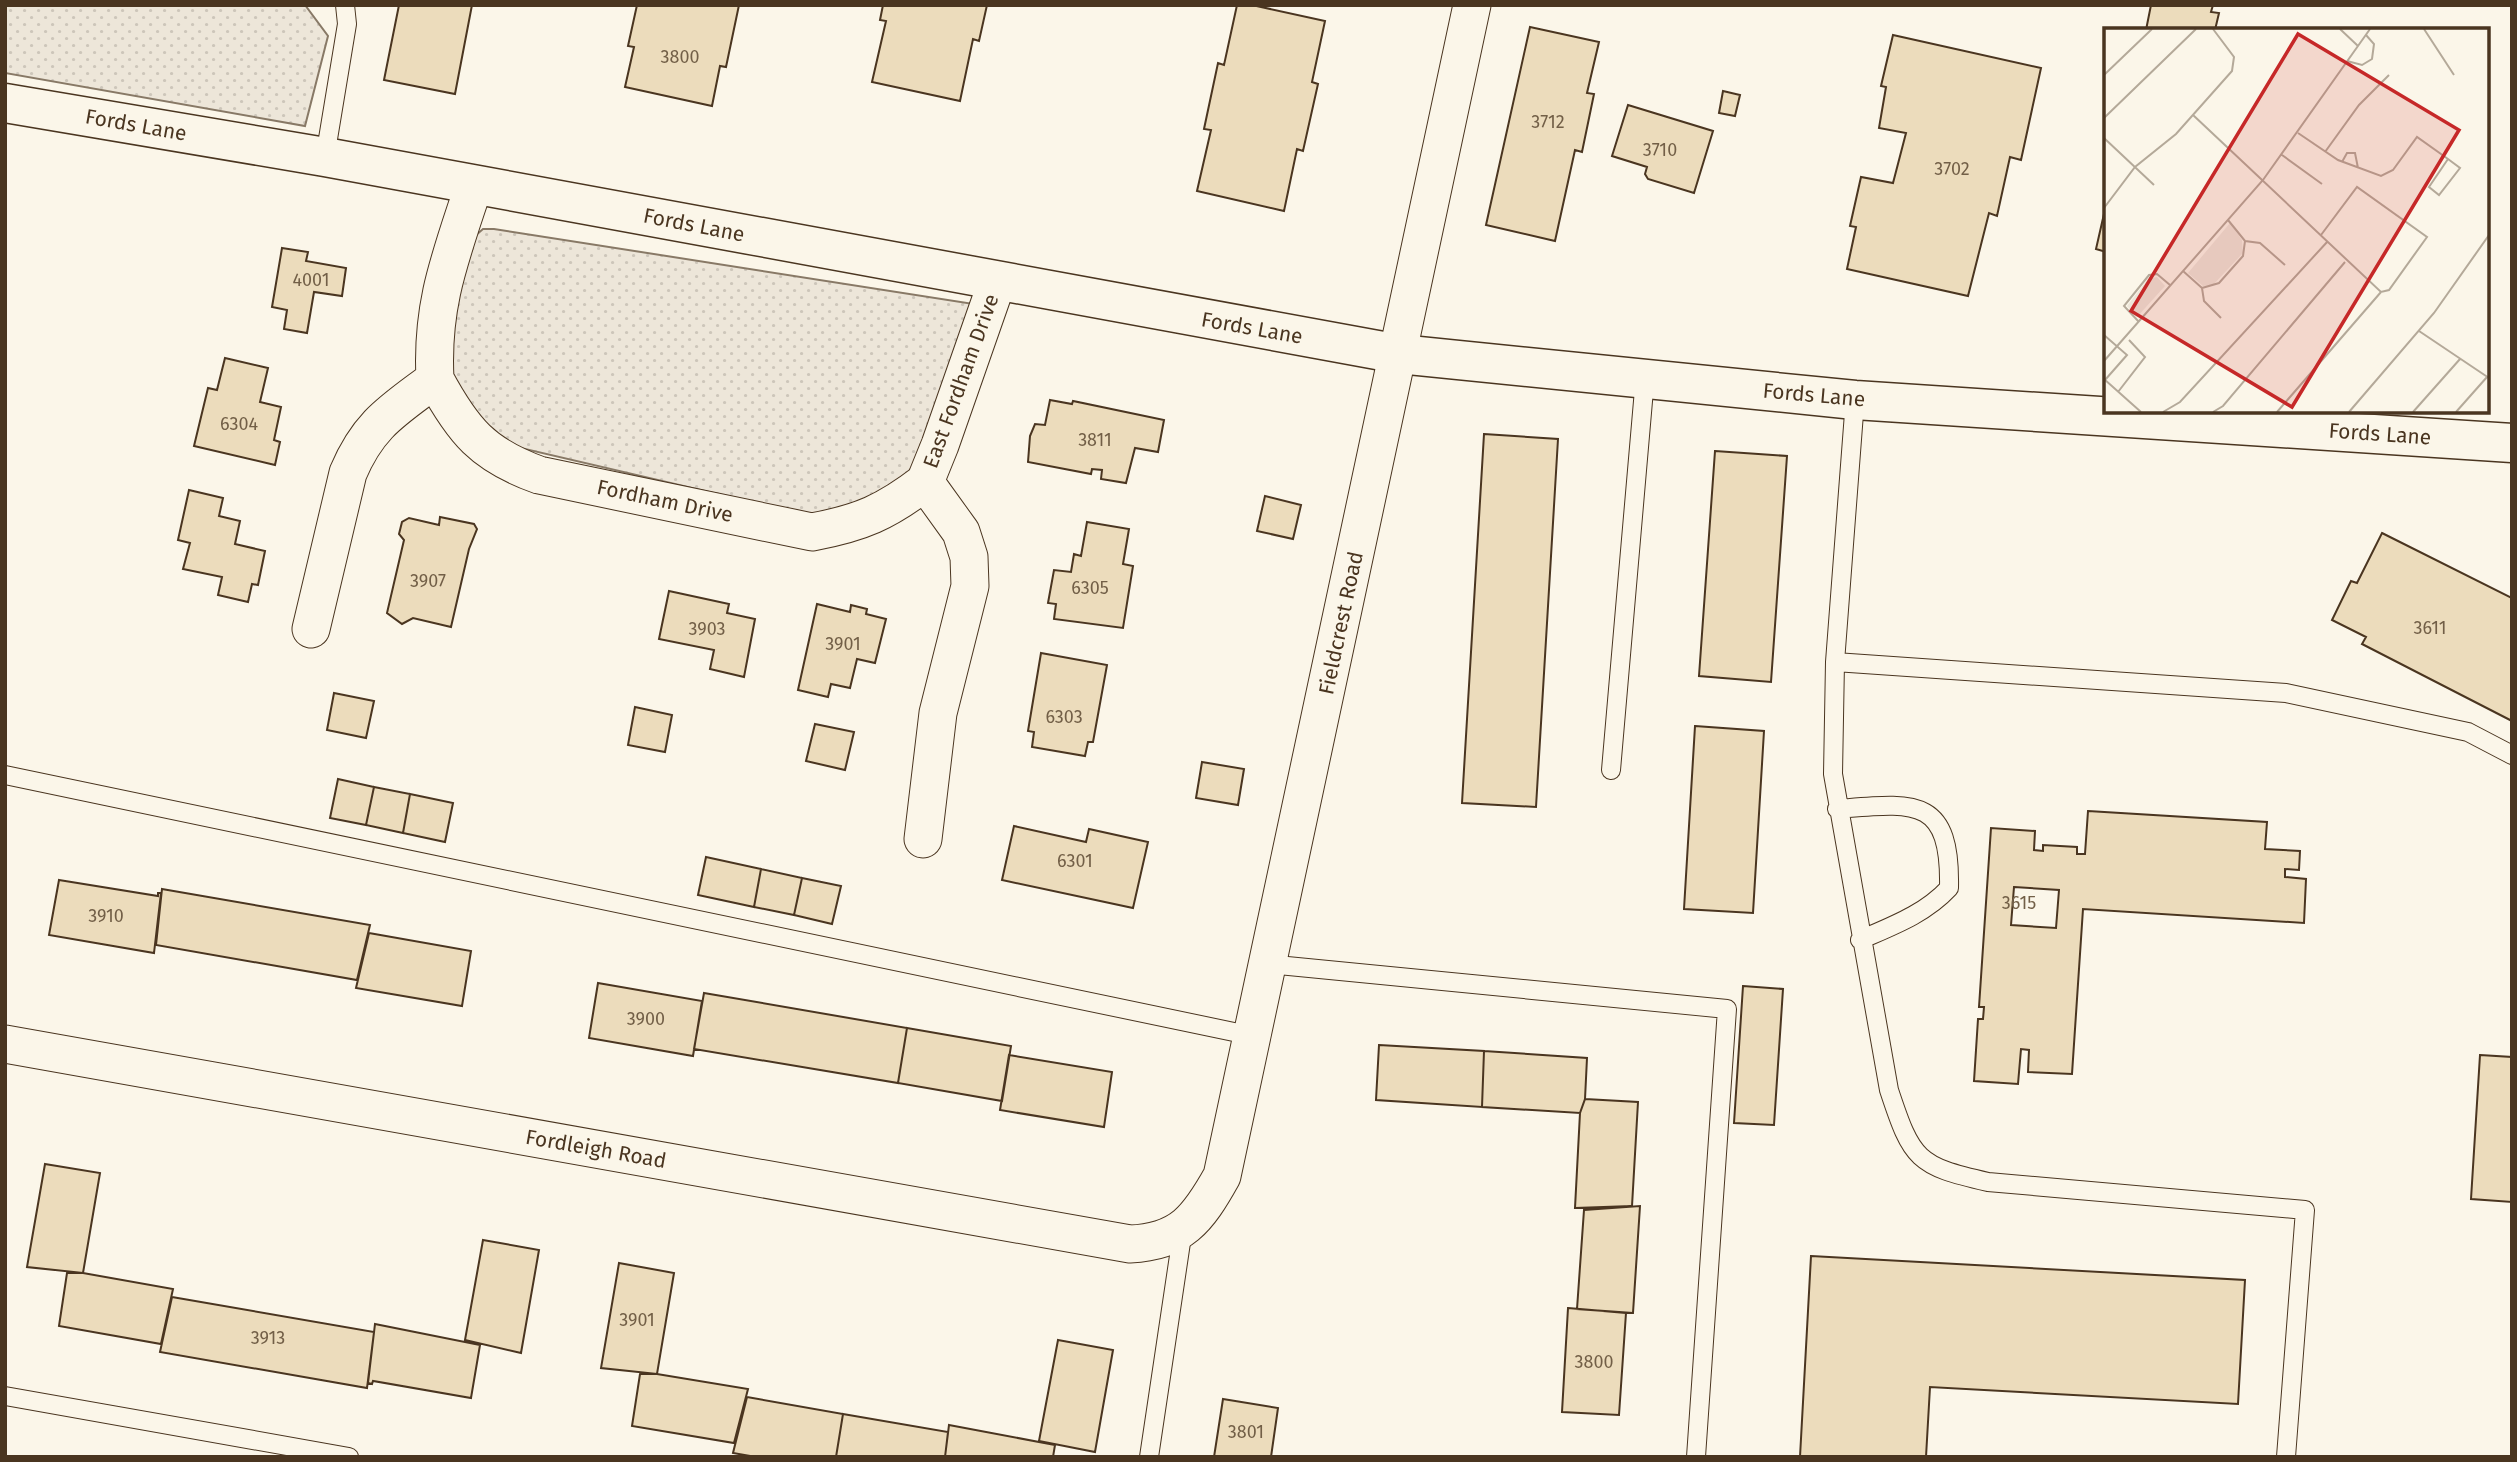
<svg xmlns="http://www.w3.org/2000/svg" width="2517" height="1462" viewBox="0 0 2517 1462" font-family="'Fira Sans',sans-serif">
<defs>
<pattern id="grass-dots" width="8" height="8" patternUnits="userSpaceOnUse" patternTransform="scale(1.75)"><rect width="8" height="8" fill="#ede6d9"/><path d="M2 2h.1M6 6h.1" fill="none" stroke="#cdc6ba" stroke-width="1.8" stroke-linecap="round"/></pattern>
</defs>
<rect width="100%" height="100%" fill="#fbf6e9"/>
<!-- grass -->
<path fill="url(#grass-dots)" stroke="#887966" stroke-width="2" d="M5 5H305L328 36 305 126 5 73Z
M483 229H494L980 305 917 460 902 481 880 499 808 515 495 442 453 382 450 294 475 236Z"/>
<!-- building -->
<path fill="#ecdcbc" stroke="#4a3520" stroke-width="2" fill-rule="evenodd" d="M399 5H472L455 94 384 80Z
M637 5H739L726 67 720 66 712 106 625 87 634 47 628 46Z
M883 5H987L979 41 973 39 960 101 872 82 886 21 880 20Z
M1237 5H1252L1325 21 1312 82 1318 84 1303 151 1297 149 1284 211 1197 191 1211 130 1204 129 1218 63 1224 65Z
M2151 5H2213L2211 12 2219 13 2215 30H2146Z
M1530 27 1599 42 1587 93 1594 94 1582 152 1575 150 1555 241 1486 225Z
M1893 35 2041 68 2021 160 2010 157 1997 216 1989 213 1968 296 1847 269 1856 227 1850 226 1861 177 1893 183 1906 133 1879 128 1886 87 1881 86Z
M1723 91 1740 95 1735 116 1719 113Z
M1628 105 1713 131 1694 193 1648 179 1645 174 1647 167 1612 156Z
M2106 205V252L2096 249Z
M282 248 308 252 306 261 346 268 342 296 314 292 307 333 284 329 287 310 272 307Z
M225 358 268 368 260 402 281 407 274 440 280 442 275 465 194 446 208 388 217 390Z
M1050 400 1072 404 1073 401 1164 420 1158 452 1135 448 1126 483 1101 479 1102 470 1092 469 1091 474 1028 462 1030 436 1035 424 1045 425Z
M1484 434 1558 439 1536 807 1462 803Z
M1715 451 1787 456 1771 682 1699 676Z
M189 490 223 498 219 516 240 521 235 544 265 551 258 585 252 584 248 602 218 595 222 577 183 569 190 543 178 540Z
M1265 496 1301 505 1293 539 1257 531Z
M440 517 474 524 477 529 469 549 451 627 413 618 402 624 387 613 404 540 399 534 402 522 409 518 439 525Z
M1087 522 1129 529 1123 564 1133 566 1123 628 1054 619 1056 604 1048 603 1054 570 1071 572 1074 554 1081 556Z
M2382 533 2512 598V721L2362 644 2366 637 2332 620 2351 581 2357 583Z
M669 591 729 604 727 613 755 619 744 677 710 669 714 650 659 639Z
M817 604 850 612 851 605 867 609 866 614 886 619 875 663 857 659 850 688 831 684 828 697 798 690Z
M1041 653 1107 665 1093 742H1088L1085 756 1032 747 1034 732 1028 731Z
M334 693 374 701 366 738 327 730Z
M635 707 672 715 665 752 628 745Z
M815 724 854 732 845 770 806 761Z
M1695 726 1764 731 1753 913 1684 909Z
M1202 762 1244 769 1238 805 1196 798Z
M338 779 374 787 366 825 330 818Z
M374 787 410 794 403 833 366 825Z
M410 794 453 803 445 842 403 833Z
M2088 811 2267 822 2265 849 2300 851 2299 870 2285 869V877L2306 879 2304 923 2083 909 2072 1074 2028 1072 2029 1050 2021 1049 2018 1084 1974 1081 1978 1019H1983L1984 1007H1979L1991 828 2035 831 2034 850 2043 851V845L2077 847V854H2085ZM2014 887 2059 890 2056 928 2011 925Z
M1014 826 1086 842 1089 829 1148 842 1133 908 1002 880Z
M706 857 761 869 754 907 698 895Z
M761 869 802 878 794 915 754 907Z
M802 878 841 886 832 924 794 915Z
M59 880 158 896V893H161L154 953 49 935Z
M162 889 370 925 357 980 156 945Z
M369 933 471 951 462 1006 356 988Z
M598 983 702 1001 693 1056 589 1038Z
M1743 986 1783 989 1774 1125 1734 1123Z
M704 993 907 1028 898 1083 694 1049Z
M907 1028 1011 1046 1002 1101 898 1083Z
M1379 1045 1484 1051 1482 1107 1376 1100Z
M1484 1051 1587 1058 1585 1099 1580 1113 1482 1107Z
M1009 1055 1112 1072 1104 1127 1000 1110Z
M2480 1055 2512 1057V1202L2471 1199Z
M1585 1099 1638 1102 1632 1206 1575 1208 1580 1113Z
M45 1164 100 1173 83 1273 27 1267Z
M1640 1206 1633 1313 1577 1309 1584 1210Z
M483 1240 539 1250 521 1353 465 1340Z
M1811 1256 2245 1280 2238 1404 1930 1387 1926 1457H1800Z
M619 1263 674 1273 657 1374 601 1368Z
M67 1273H83L173 1289 161 1344 59 1326Z
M172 1297 374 1332 367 1388 160 1352Z
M1568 1308 1626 1313 1619 1415 1562 1412Z
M375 1324 480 1345 471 1398 373 1381 372 1384 368 1383Z
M1058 1340 1113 1350 1095 1452 1039 1441Z
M640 1374H657L748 1389 734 1443 632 1426Z
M747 1397 843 1414 836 1457H756L733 1453Z
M1223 1399 1278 1408 1271 1457H1214Z
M843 1414 948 1432 945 1457H836Z
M949 1425 1055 1445 1053 1457H945Z"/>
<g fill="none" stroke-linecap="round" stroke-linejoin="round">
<!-- lane casing -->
<g stroke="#4a3520" stroke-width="20">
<path id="lane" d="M325 157 347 24 345 5
M1855 400 1835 662 1833 774 1889 1090C1912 1160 1917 1166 1988 1182L2305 1210 2286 1457
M1835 662 2286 693 2468 732 2512 755
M1611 770 1645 378
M5 775 1253 1036
M1837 809C1913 803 1951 795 1949 888 1925 914 1892 926 1860 940
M1268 964 1727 1009 1696 1457
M5 1396 349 1457
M1149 1457 1183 1229"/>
</g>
<!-- street casing -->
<g stroke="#4a3520" stroke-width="39">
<path id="street" d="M435 379C463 431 483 455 539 475L812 532C861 523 886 512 925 482
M311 629 348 473C369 423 394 410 435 379 431 303 451 256 474 185
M923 839 938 713 970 586 969 557 961 532 925 482 940 445 997 282
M5 1044 1130 1244C1181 1242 1198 1219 1222 1176L1472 5"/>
</g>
<!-- secondary casing -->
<g stroke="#4a3520" stroke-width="41">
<path id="secondary" d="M5 103 325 157 1399 354 1855 400 2512 443"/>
</g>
<!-- lane -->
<use href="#lane" stroke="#fbf6e9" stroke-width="18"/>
<!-- street -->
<use href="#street" stroke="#fbf6e9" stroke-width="37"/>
<!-- secondary -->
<use href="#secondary" stroke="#fbf6e9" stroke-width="38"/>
</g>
<g text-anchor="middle" stroke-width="5" stroke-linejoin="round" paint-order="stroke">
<!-- number labels -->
<g font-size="18" fill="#725f47">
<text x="680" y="63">3800</text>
<text x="1548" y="128">3712</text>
<text x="1660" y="156">3710</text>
<text x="1952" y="175">3702</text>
<text x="311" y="286">4001</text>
<text x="239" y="430">6304</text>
<text x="1095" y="446">3811</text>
<text x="428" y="587">3907</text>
<text x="1090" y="594">6305</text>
<text x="2430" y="634">3611</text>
<text x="707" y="635">3903</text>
<text x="843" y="650">3901</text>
<text x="1064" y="723">6303</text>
<text x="1075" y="867">6301</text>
<text x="2019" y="909">3615</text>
<text x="106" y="922">3910</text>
<text x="646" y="1025">3900</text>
<text x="637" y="1326">3901</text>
<text x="268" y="1344">3913</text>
<text x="1594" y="1368">3800</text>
<text x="1246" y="1438">3801</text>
</g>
<!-- street labels -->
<g font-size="21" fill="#4a3520" stroke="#fbf6e9">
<text transform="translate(136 125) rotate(10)" y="7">Fords Lane</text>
<text transform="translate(694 225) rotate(11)" y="7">Fords Lane</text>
<text transform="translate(1252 328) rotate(10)" y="7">Fords Lane</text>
<text transform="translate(961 381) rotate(-70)" y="7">East Fordham Drive</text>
<text transform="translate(1814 395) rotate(5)" y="7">Fords Lane</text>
<text transform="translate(2380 434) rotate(4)" y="7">Fords Lane</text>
<text transform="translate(665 501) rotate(12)" y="7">Fordham Drive</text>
<text transform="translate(1341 623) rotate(-78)" y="7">Fieldcrest Road</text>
<text transform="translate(596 1149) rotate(10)" y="7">Fordleigh Road</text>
</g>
</g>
<!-- overview -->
<g transform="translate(2104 28)">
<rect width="385" height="385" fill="#fbf6e9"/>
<path d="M126 195 138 212 139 225 109 257 99 258 84 245ZM53 249 61 258 33 289 23 278 44 251Z" fill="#ede6d9"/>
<path fill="none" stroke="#b4a999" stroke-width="2" d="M236 1 254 18M320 1 350 47M243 33 258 37 268 31 270 16 262 7M0 47 48 1M89 87 277 264 285 262 323 209 253 159 217 207M0 90 92 1M194 105 234 132 277 148 289 142 313 109 344 131 356 140 335 167 325 159 344 131M0 110 50 157M221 124 255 77 285 47M178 127 218 156M238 134 243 125H251L254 140M0 180 31 139 72 106 128 43 130 29 109 1M124 192 141 213 156 215 181 237M79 243 98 260 100 273 117 290M98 260 115 255 139 228 141 213M35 294 20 278 45 247 53 246 66 257M315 303 385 350M0 307 23 327 1 352M0 333 159 152 266 1M0 351 37 384M14 364 41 329 25 312M59 384 76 374 224 213M109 384 119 378 241 234M173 384 277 264M245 384 330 285 385 207M309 384 356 331M352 384 383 349"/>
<path fill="#c62828" fill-opacity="0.15" stroke="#c62828" stroke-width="3.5" d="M194 6 355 102 188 379 27 283Z"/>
<rect width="385" height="385" fill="none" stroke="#4a3520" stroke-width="3.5"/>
</g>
<!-- border -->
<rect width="2517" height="1462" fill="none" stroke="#4a3520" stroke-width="14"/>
</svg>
